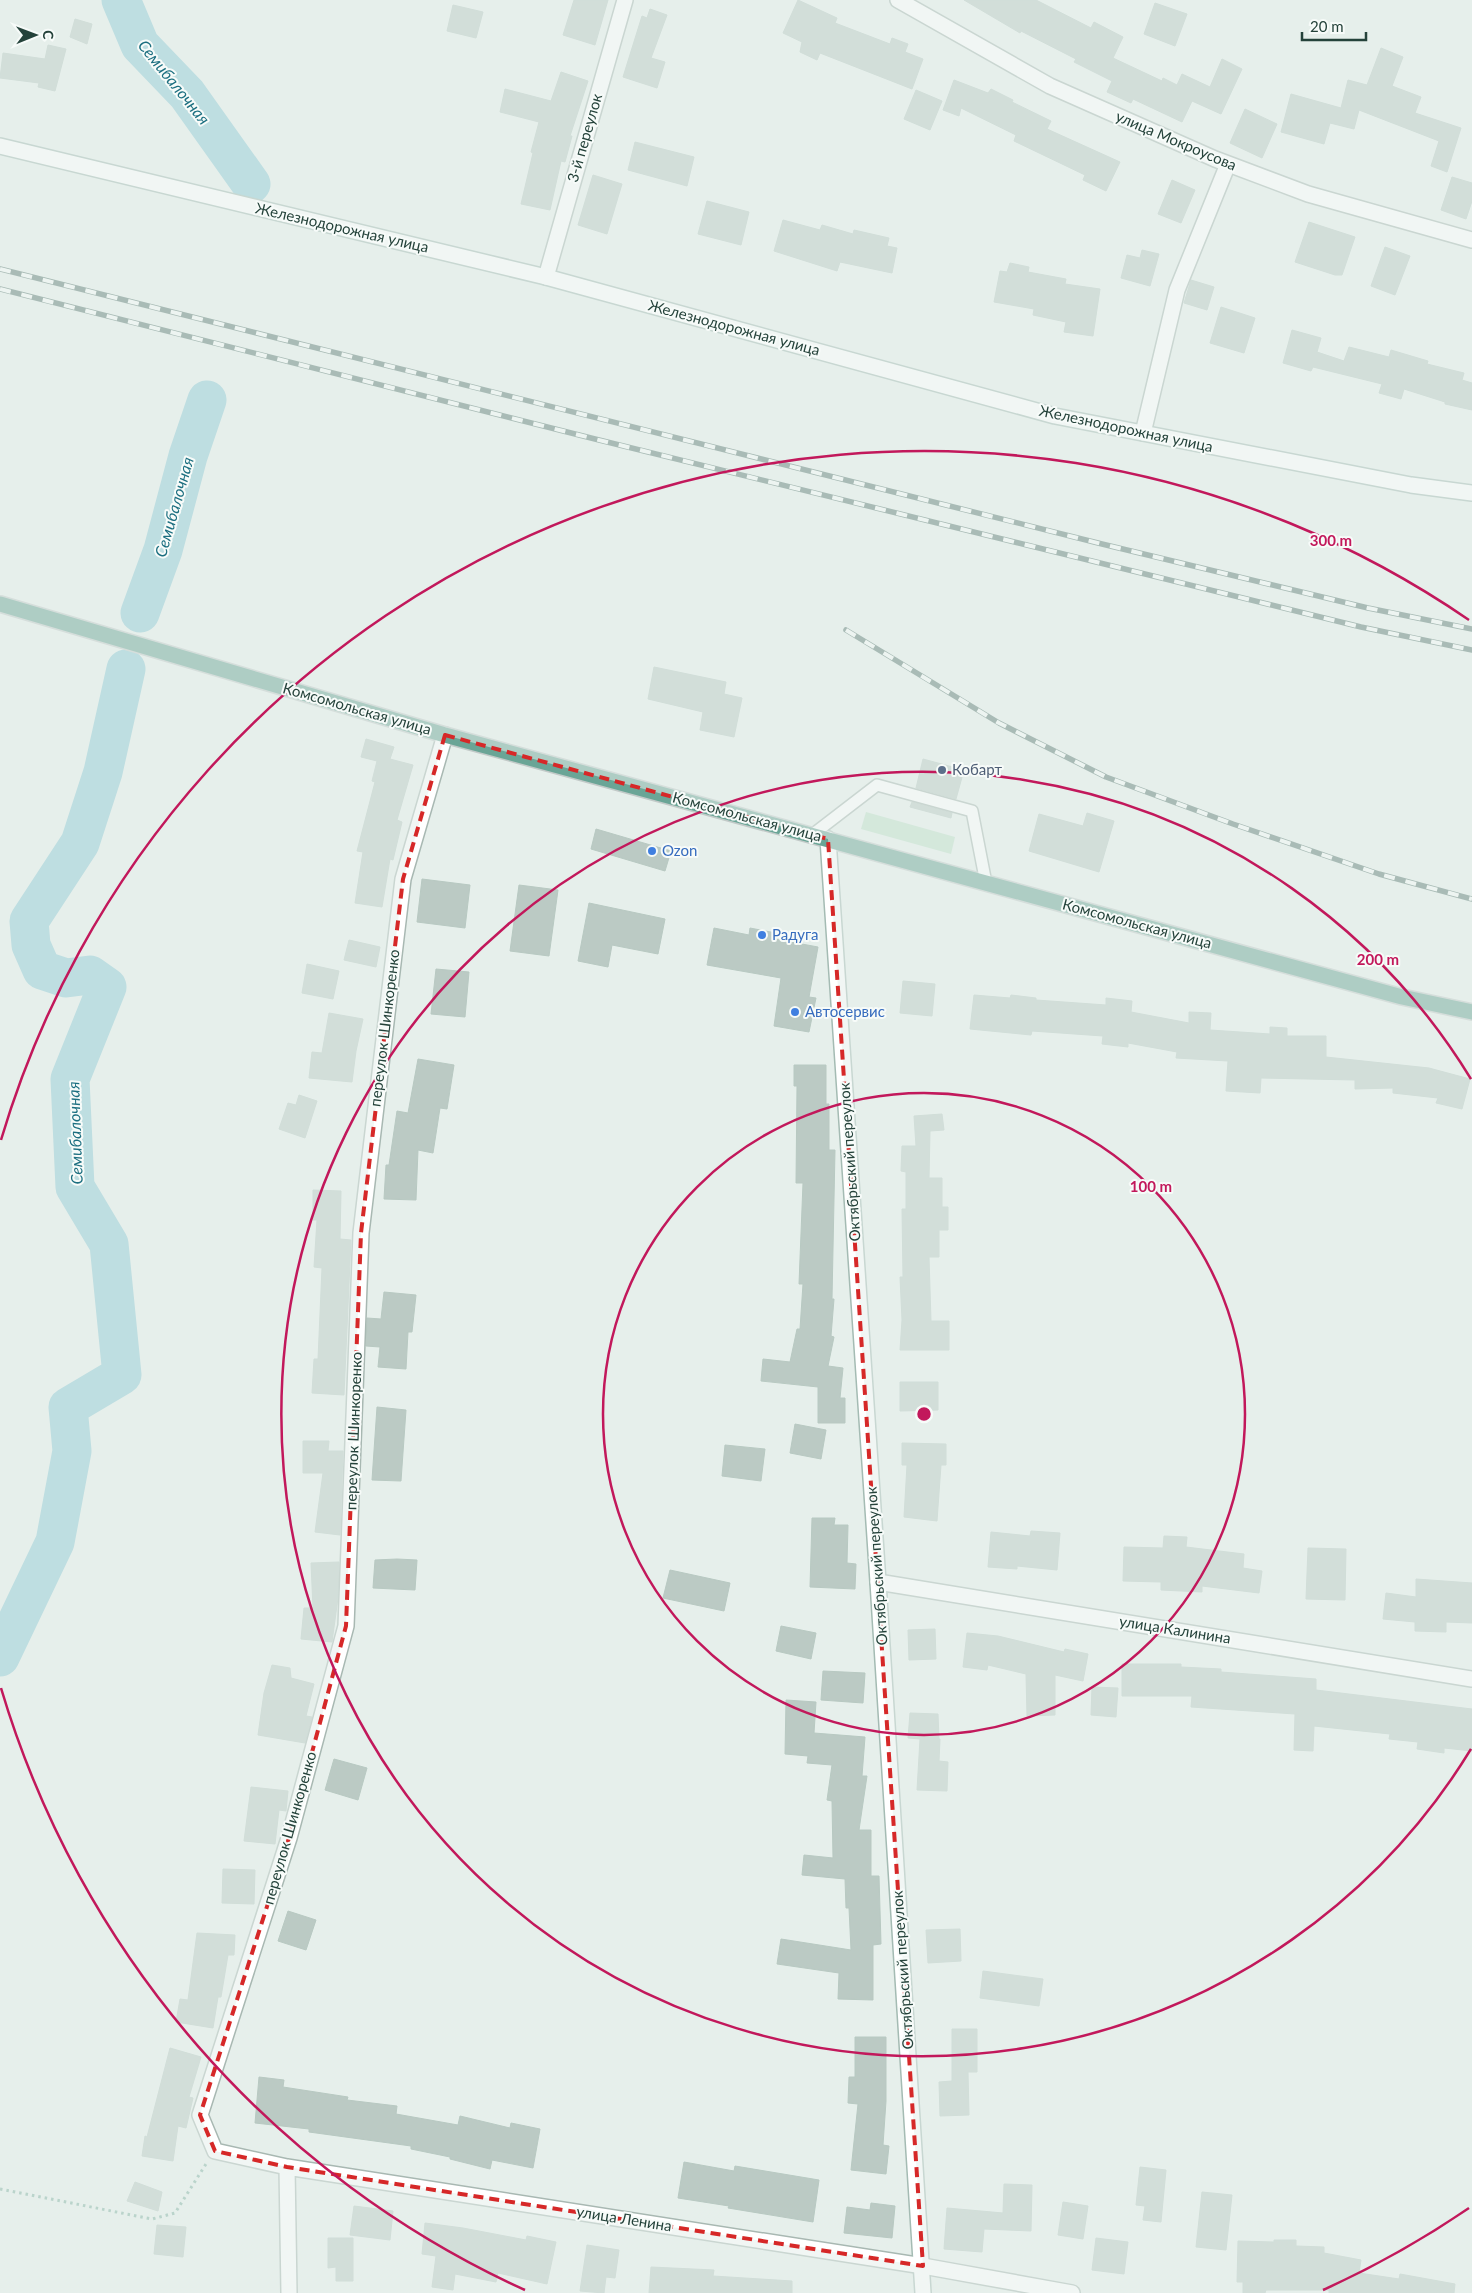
<svg xmlns="http://www.w3.org/2000/svg" width="1472" height="2293" viewBox="0 0 1472 2293" font-family="Lato,sans-serif">
<rect width="100%" height="100%" fill="#e6efeb"/>
<!-- green -->
<path fill="#bfe0c8" d="M866 812 955 837 951 854 861 829Z"/>
<g fill="none" stroke-linecap="round" stroke-linejoin="round">
<!-- river -->
<path stroke="#8ec9d4" stroke-width="39" d="M121 0 140 45 187 94 251 184
M140 613 163 550 188 456 207 400
M0 1657 55 1542 72 1451 68 1407 122 1375 109 1244 75 1187 70 1079 107 987 90 975 66 978 42 970 31 945 29 921 80 843 103 772 126 669"/>
</g>
<!-- building -->
<path fill="#bbcac4" stroke="#b8c9c2" d="M574 0H608L595 45 563 35Z
M798 0 837 18 835 23 890 44 892 38 908 44 905 52 923 59 912 89 820 53 817 60 800 52 802 42 783 33Z
M964 0H1036L1091 28 1094 22 1123 37 1113 58 1162 81 1163 78 1177 85 1182 74 1210 87 1222 59 1242 69 1221 114 1192 101 1182 122 1133 99 1131 103 1107 92 1112 81 1074 62 1076 59 1021 31 1020 33Z
M1155 3 1187 14 1175 46 1144 34Z
M453 5 483 12 476 38 447 31Z
M650 9 667 15 651 58 665 62 657 88 623 77 642 16 647 18Z
M75 19 92 24 87 44 70 37Z
M48 45 66 49 55 91 38 87 39 83 0 78 3 53 45 59Z
M1381 48 1403 57 1392 86 1421 97 1415 113 1461 128 1447 172 1431 166 1439 141 1359 110 1354 129 1330 123 1324 144 1281 132 1291 94 1341 108 1348 80 1367 85Z
M561 72 588 81 570 136H572L565 162 561 161 550 210 521 204 533 153 531 152 539 122 500 112 505 89 551 101Z
M954 80 988 93 991 89 1013 100 1012 102 1051 121 1047 129 1120 162 1106 191 1083 180 1085 175 1014 141 1016 135 961 108 959 116 943 110Z
M916 90 942 101 930 130 904 119Z
M1245 109 1277 124 1262 158 1230 143Z
M635 142 694 157 687 186 628 170Z
M593 175 622 184 607 234 578 225Z
M1452 177 1472 183V201L1466 219 1441 210Z
M1172 180 1195 190 1181 223 1158 214Z
M707 201 749 212 741 245 698 234Z
M783 220 820 230 822 225 853 234 854 230 889 238 887 246 897 248 892 273 840 262 837 271 774 251Z
M1309 222 1355 237 1342 275H1335L1295 262Z
M1385 247 1410 256 1395 295 1371 286Z
M1142 250 1159 254 1150 286 1121 278 1127 255 1140 258Z
M1010 263 1029 267 1028 272 1066 279 1065 284 1100 289 1093 336 1064 332 1066 322 1033 315 1034 309 994 302 1000 271 1007 272Z
M1191 280 1214 287 1207 310 1184 303Z
M1221 307 1255 318 1244 353 1210 343Z
M1292 330 1321 338 1317 352 1344 361 1349 347 1389 357 1391 350 1428 361 1427 364 1464 373 1462 380 1472 383V410L1445 404V402L1404 389 1401 399 1379 393 1382 384 1313 367 1311 371 1283 363Z
M654 667 726 682 724 694 742 698 734 737 700 730 703 712 648 699Z
M366 739 394 747 390 759 413 765 397 820 402 822 393 860 390 859 382 907 355 903 363 852 357 851 375 782 372 781 377 761 361 757Z
M923 759 964 770 956 799 916 788Z
M912 802 952 813 951 818 910 807Z
M1087 813 1114 821 1099 872 1029 851 1039 814 1083 826Z
M596 829 671 851 665 871 591 849Z
M422 879 470 885 465 928 417 922Z
M519 885 558 890 549 956 510 951Z
M589 903 665 919 658 954 612 945 608 967 578 961Z
M714 928 749 935 750 928 776 933 775 939 818 947 809 997 816 998 809 1032 774 1026 781 978 707 965Z
M349 940 380 947 376 967 344 960Z
M307 964 339 971 333 999 302 993Z
M436 969 469 972 465 1017 431 1014Z
M903 981 935 984 932 1016 900 1013Z
M974 995 1010 998 1011 995 1036 998V1000L1106 1005V998L1132 1001 1131 1012 1189 1023V1012L1211 1013 1210 1030 1270 1034V1027L1287 1028V1036H1326V1057L1429 1068 1470 1079 1462 1109 1436 1103 1438 1098 1393 1093V1088L1355 1089V1080L1261 1078 1260 1093 1226 1091 1228 1061 1176 1058 1177 1052 1128 1043V1047L1102 1044 1103 1036 1032 1031 1031 1035 970 1029Z
M329 1013 363 1019 356 1051 352 1082 309 1078 312 1052 322 1053Z
M418 1059 454 1065 447 1109 440 1108 433 1153 418 1150 416 1200 384 1199 386 1165H389L397 1111 408 1113Z
M794 1065H826V1104H829V1150H835L832 1299H834L831 1336 834 1337 828 1366 843 1368 840 1398H845V1423H818V1387L761 1381 763 1359 790 1362 797 1329H800L803 1284H799L803 1183H796L797 1086H794Z
M299 1095 317 1101 305 1138 279 1129 288 1103 296 1105Z
M942 1114 944 1130 930 1131 929 1178H942V1207H948V1230H939V1257H929L931 1321H949V1350H900L902 1320 900 1277H903L902 1209H906V1172L901 1171 902 1146H916L914 1116Z
M313 1190 341 1191 340 1239 351 1240 344 1395 312 1393 314 1359H318L322 1268 314 1267 317 1220H313Z
M384 1292 416 1295 412 1332H408L406 1369 378 1367 380 1347 366 1346 367 1318 381 1319Z
M900 1382H938V1410L900 1411Z
M377 1407 406 1410 401 1481 372 1480Z
M795 1424 826 1430 821 1459 790 1453Z
M303 1441H329L328 1451H343L340 1535 315 1532 323 1473H303Z
M902 1443 946 1444V1465H941L937 1521 904 1517 907 1465H902Z
M725 1445 765 1449 761 1481 722 1476Z
M812 1518H835L834 1525H848L847 1563 856 1564 855 1589 810 1587Z
M1031 1531 1060 1533 1057 1570 1017 1566V1569L988 1567 991 1532 1030 1536Z
M1164 1536 1187 1537 1186 1547 1244 1554 1243 1568 1262 1571 1259 1593 1202 1586V1592L1161 1590V1582L1123 1581 1124 1547 1163 1548Z
M1308 1548 1346 1549 1345 1600 1306 1599Z
M397 1559 417 1560 415 1590 373 1588 375 1560Z
M339 1562 338 1598 332 1642 301 1639 304 1608H313L311 1563Z
M670 1570 730 1583 724 1611 663 1598Z
M1416 1579 1472 1583V1623L1446 1622V1632L1415 1631V1622L1383 1619 1386 1593 1416 1597Z
M781 1626 816 1633 811 1659 776 1651Z
M935 1629 936 1659 909 1660 908 1630Z
M967 1633 998 1636 1064 1652 1065 1649 1088 1654 1083 1681 1055 1675V1715L1027 1716 1026 1674 988 1665 987 1670 963 1667Z
M1122 1664H1181V1667L1221 1669V1672L1316 1679V1690L1472 1709V1751L1444 1748V1753L1417 1749 1418 1742 1389 1739 1390 1734 1314 1726 1313 1751 1294 1750 1295 1714 1191 1707 1192 1696H1122Z
M272 1665 290 1668 291 1678 314 1684 306 1716 312 1717 305 1743 258 1735 264 1693Z
M823 1671 865 1673 863 1703 821 1700Z
M1092 1687 1118 1688 1116 1717 1091 1715Z
M786 1700 816 1702 814 1733 865 1737 862 1776H867L859 1830H871V1876H879L881 1944 873 1945V2000L838 1999 839 1973 777 1964 781 1939 851 1950 849 1908H846L845 1879 802 1875 804 1855 833 1858 832 1801 827 1800 832 1765 807 1763 808 1756 785 1754Z
M910 1713 938 1714 939 1739H940L939 1761 948 1762 947 1791 917 1790 920 1739 908 1738Z
M334 1759 367 1768 358 1800 325 1790Z
M251 1787 288 1791 286 1811 279 1810 275 1844 244 1841Z
M223 1869 255 1870 254 1904 222 1903Z
M288 1911 316 1920 306 1950 278 1941Z
M960 1929 961 1961 928 1963 926 1930Z
M197 1933 235 1935 234 1955H228L221 1997H218L213 2028 176 2022 180 1999 188 2000Z
M983 1971 1043 1979 1039 2006 980 1998Z
M952 2029H977V2072H968L969 2115 940 2116 939 2082 952 2081Z
M855 2037H886V2101L883 2145 889 2146 886 2174 851 2170 858 2104 848 2103 849 2077H855Z
M170 2048 201 2057 189 2097 193 2098 186 2128 178 2126 173 2161 142 2156 145 2136 147 2137Z
M259 2077 284 2080 283 2087 348 2097 347 2100 397 2106 396 2114 458 2125 460 2116 510 2128 511 2123 540 2129 533 2168 492 2160 490 2169 450 2159V2157L411 2149V2146L309 2132V2129L255 2123Z
M684 2162 734 2171 735 2166 819 2180 813 2222 728 2208 729 2206 678 2198Z
M1140 2167 1166 2170 1161 2222 1143 2220 1145 2206 1136 2205Z
M135 2182 162 2192 158 2211 127 2201Z
M1004 2184 1032 2185 1031 2231 984 2229 982 2252 944 2249 947 2208 1003 2213Z
M1202 2192 1232 2195 1226 2250 1196 2247Z
M1063 2202 1088 2206 1083 2239 1058 2235Z
M871 2203 895 2206 892 2238 844 2233 847 2207 870 2210Z
M354 2206 393 2211 390 2240 350 2235Z
M425 2223 463 2228 526 2240 527 2236 556 2242 547 2284 498 2273 496 2282 455 2274 453 2290 432 2287 436 2256 422 2254Z
M157 2225 186 2227 183 2257 154 2254Z
M328 2238H353V2281H336V2267L328 2268Z
M1096 2238 1128 2242 1124 2274 1092 2270Z
M1274 2240H1296V2246L1324 2247V2253L1361 2260 1359 2273 1399 2279 1400 2274 1455 2284 1454 2293H1329V2290H1266L1265 2293H1243V2282H1237L1238 2241 1274 2242Z
M587 2245 619 2250 615 2278 606 2277 604 2293 580 2291Z
M651 2267 714 2270 713 2276 792 2281V2293H649Z"/>
<g fill="none" stroke-linecap="round" stroke-linejoin="round">
<!-- lane casing -->
<g stroke="#a8b8b2" stroke-width="14">
<path id="lane" d="M812 835 877 785 972 811 986 883"/>
</g>
<!-- street casing -->
<g stroke="#a8b8b2" stroke-width="18">
<path id="street" d="M898 0 1050 86 1215 159 1308 194 1472 240
M546 277 625 0
M1143 433 1177 290 1228 164
M445 735 403 879 361 1233 346 1626 289 1838 200 2115 215 2151 287 2167 923 2266 1072 2293
M878 1582 1472 1679
M287 2167 289 2293"/>
</g>
<!-- secondary casing -->
<g stroke="#a4bbb3" stroke-width="18">
<path id="secondary" d="M0 146 546 277 1055 416 1411 485 1472 493
M828 839 878 1582 923 2293"/>
</g>
<!-- primary casing -->
<g stroke="#c2cac8" stroke-width="18">
<path id="primary" d="M0 604 445 735 1402 997 1472 1012"/>
</g>
<!-- path -->
<path stroke="#86b3a5" stroke-width="3" stroke-dasharray="2.5 4" stroke-linecap="butt" d="M0 2189 152 2219 175 2213 206 2164"/>
<!-- lane -->
<use href="#lane" stroke="#fff" stroke-width="11"/>
<!-- street -->
<use href="#street" stroke="#fff" stroke-width="15"/>
<!-- secondary -->
<use href="#secondary" stroke="#fff" stroke-width="15"/>
<!-- primary -->
<use href="#primary" stroke="#6aa596" stroke-width="15"/>
<!-- rail casing -->
<g stroke="#5f7d75" stroke-width="5.5">
<path id="rail" d="M0 269 1102 544 1368 608 1472 629
M0 289 595 439 1361 627 1472 650
M846 630 999 723 1106 777 1233 824 1379 874 1472 899"/>
</g>
<!-- rail -->
<use href="#rail" stroke="#f7fbf9" stroke-width="4" stroke-dasharray="11" stroke-linecap="butt"/>
</g>
<!-- marked area -->
<path d="M0 0H1472V2293H0ZM445 735 828 839 923 2266 287 2167 215 2151 200 2115 289 1838 346 1626 361 1233 403 879Z" fill="#e6efeb" fill-opacity=".55" fill-rule="evenodd"/>
<path fill="none" stroke="#d62828" stroke-width="4" stroke-dasharray="10 6" stroke-linejoin="round" d="M445 735 828 839 923 2266 287 2167 215 2151 200 2115 289 1838 346 1626 361 1233 403 879Z"/>
<!-- distance rings -->
<g fill="none" stroke="#c2185b" stroke-width="2.5">
<circle cx="924" cy="1414" r="321"/>
<path d="M1471 1749A642 642 0 1 1 1471 1079"/>
<path d="M1469 2208A963 963 0 0 1 1323 2290M525 2290A963 963 0 0 1 1 1688M1 1140A963 963 0 0 1 1469 620"/>
</g>
<!-- markers -->
<circle fill="#5c6f8a" stroke="#f7fbf9" stroke-width="2" cx="942" cy="770" r="5"/>
<g fill="#3f7fe0" stroke="#f7fbf9" stroke-width="2">
<circle cx="652" cy="851" r="5"/>
<circle cx="762" cy="935" r="5"/>
<circle cx="795" cy="1012" r="5"/>
</g>
<g text-anchor="middle" stroke-width="4" stroke-linejoin="round" paint-order="stroke">
<!-- street labels -->
<g font-size="15" fill="#24423a" stroke="#f7fbf9">
<text transform="translate(585 138) rotate(-74)" y="5">3-й переулок</text>
<text transform="translate(1176 141) rotate(23)" y="5">улица Мокроусова</text>
<text transform="translate(342 228) rotate(13)" y="5">Железнодорожная улица</text>
<text transform="translate(734 328) rotate(15)" y="5">Железнодорожная улица</text>
<text transform="translate(1126 429) rotate(12)" y="5">Железнодорожная улица</text>
<text transform="translate(357 709) rotate(16)" y="5">Комсомольская улица</text>
<text transform="translate(747 817) rotate(15)" y="5">Комсомольская улица</text>
<text transform="translate(1137 924) rotate(15)" y="5">Комсомольская улица</text>
<text transform="translate(385 1028) rotate(-83)" y="5">переулок Шинкоренко</text>
<text transform="translate(850 1162) rotate(-94)" y="5">Октябрьский переулок</text>
<text transform="translate(354 1431) rotate(-88)" y="5">переулок Шинкоренко</text>
<text transform="translate(877 1566) rotate(-94)" y="5">Октябрьский переулок</text>
<text transform="translate(1175 1630) rotate(9)" y="5">улица Калинина</text>
<text transform="translate(290 1828) rotate(-74)" y="5">переулок Шинкоренко</text>
<text transform="translate(903 1970) rotate(-94)" y="5">Октябрьский переулок</text>
<text transform="translate(624 2219) rotate(9)" y="5">улица Ленина</text>
</g>
<!-- service labels -->
<g font-size="15" fill="#4e5e75" stroke="#f7fbf9" text-anchor="start">
<text x="952" y="775">Кобарт</text>
</g>
<!-- shop labels -->
<g font-size="15" fill="#366cbe" stroke="#f7fbf9" text-anchor="start">
<text x="662" y="856">Ozon</text>
<text x="772" y="940">Радуга</text>
<text x="805" y="1017">Автосервис</text>
</g>
<!-- water labels -->
<g font-size="16" font-style="italic" fill="#1c6f80" stroke="#f7fbf9">
<text transform="translate(174 82) rotate(51)" y="6">Семибалочная</text>
<text transform="translate(174 507) rotate(-74)" y="6">Семибалочная</text>
<text transform="translate(75 1133) rotate(-92)" y="6">Семибалочная</text>
</g>
</g>
<circle cx="924" cy="1414" r="8" fill="#c2185b" stroke="#f7fbf9" stroke-width="2.5"/>
<g font-size="15" text-anchor="middle" font-weight="bold" fill="#c2185b" stroke="#f7fbf9" stroke-width="4" stroke-linejoin="round" paint-order="stroke">
<text x="1331" y="546">300 m</text>
<text x="1378" y="965">200 m</text>
<text x="1151" y="1192">100 m</text>
</g>
<!-- north arrow -->
<g transform="translate(35 35) rotate(89)" stroke="#f7fbf9" stroke-width="4" paint-order="stroke">
<path d="M0-4L9 19L0 12L-9 19Z" fill="#24423a"/>
<text y="-8" font-size="14" font-weight="bold" text-anchor="middle" fill="#24423a">С</text>
</g>
<!-- scale -->
<path d="M1302 32v8h64v-8" fill="none" stroke="#24423a" stroke-width="2.5"/>
<text x="1310" y="32" font-size="15" fill="#24423a" stroke="#f7fbf9" stroke-width="4" paint-order="stroke">20 m</text>
</svg>
